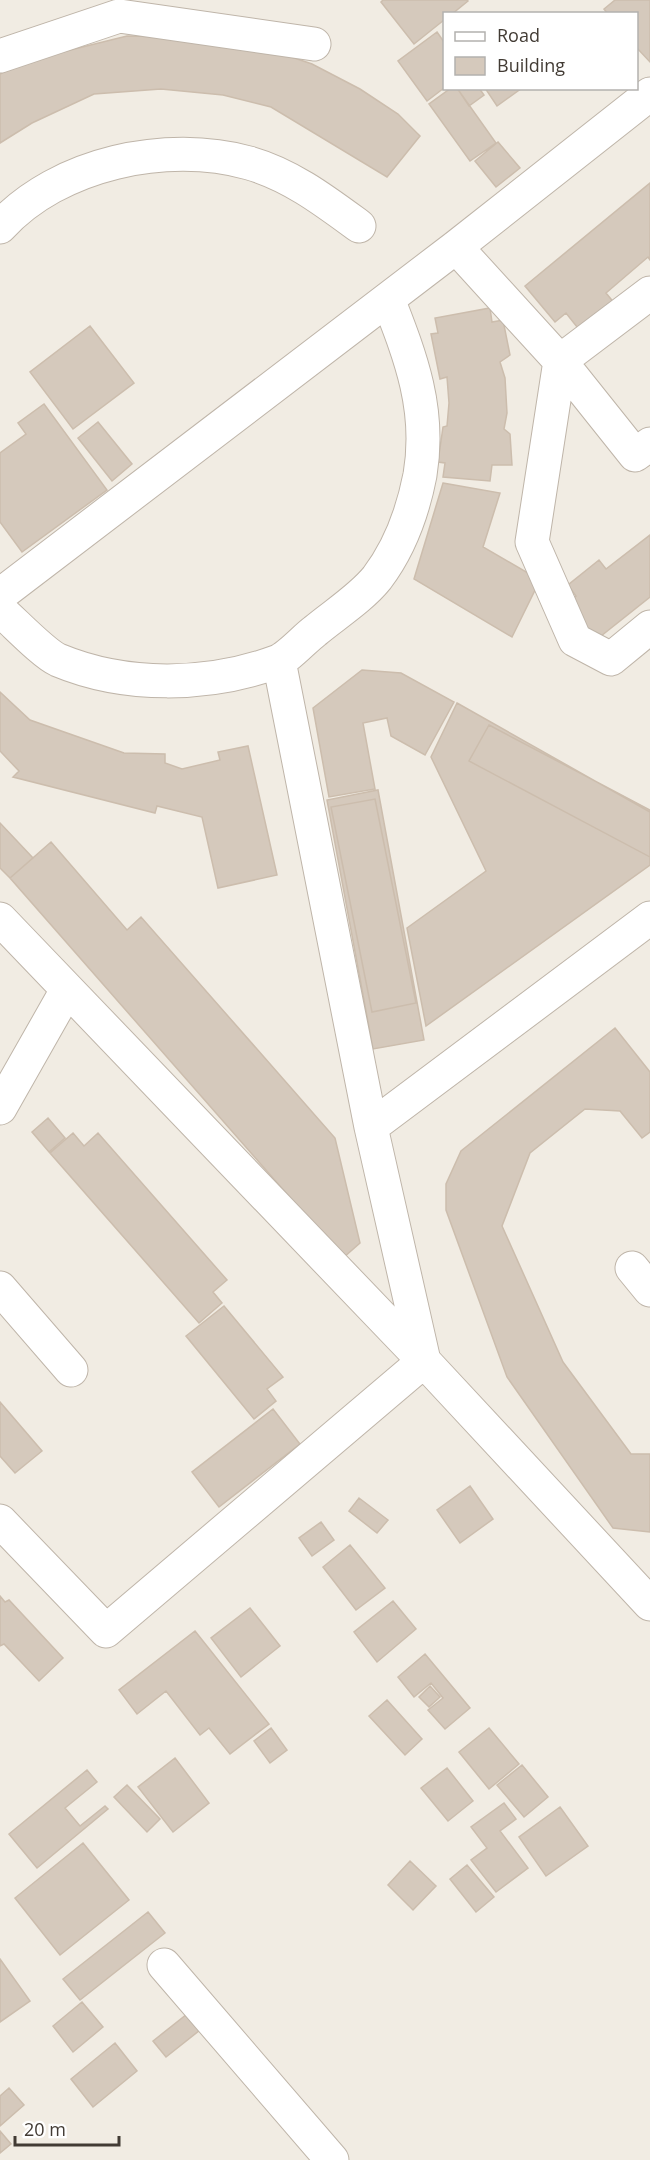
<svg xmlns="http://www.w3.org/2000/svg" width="650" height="2160" viewBox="0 0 650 2160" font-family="'Open Sans',sans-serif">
<rect width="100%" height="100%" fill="#f1ece3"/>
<!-- building -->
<path fill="#d5c9bc" stroke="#ccbdad" stroke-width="1.5" d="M383 0H467L468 1 452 14H444V20L414 44 381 2Z
M615 0H650V62L636 47V14H608L604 9Z
M437 32 444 42V88L427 101 398 61Z
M127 36 181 37 271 50 312 64 360 89 398 114 420 136 387 177 271 107 223 95 161 89 94 94 32 123 0 143V74L34 59Z
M451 88H457L496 143 470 161 429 104Z
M457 88H479L484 95 469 106Z
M485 88H522L497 106Z
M498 142 520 168 496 187 475 161Z
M650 183V260L648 257 606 293 615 304 581 332 566 313 555 322 525 286Z
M490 308 492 322 503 320 510 355 500 362 505 378 507 413 504 429 510 434 512 465H492L490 481 443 477 445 463 438 462 443 427 447 426 449 403 447 377 440 379 431 334 438 333 435 318Z
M90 326 134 383 73 429 30 372Z
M44 404 107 490 22 552 0 522V453L26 434 18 423Z
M98 422 132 464 112 481 78 438Z
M443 483 500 493 483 547 540 580 512 637 414 579Z
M650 535V597L596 640 567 603 576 596 568 585 599 560 606 569Z
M362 670 401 673 454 702 425 755 391 736 387 718 363 723 375 789 329 797 313 708Z
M0 692 30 720 124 753 165 754V763L182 769 220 760 218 752 248 746 277 875 218 888 202 817 157 806 155 813 13 777 19 771 0 751Z
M457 703 650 812V865L426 1026 407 928 486 871 431 757Z
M489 725 650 810V857L469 761Z
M378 790 424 1040 373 1049 327 800Z
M375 799 416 1003 372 1012 331 807Z
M0 823 33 858 10 878 0 868Z
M51 842 127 930 141 917 335 1138 360 1243 343 1258 10 878Z
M615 1028 650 1072V1132L642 1138 620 1111 585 1109 530 1153 502 1226 563 1362 631 1454H650V1532L613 1528 507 1377 446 1210V1184L461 1151Z
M48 1118 65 1138 49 1152 32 1132Z
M73 1133 84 1146 98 1133 227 1280 213 1292 222 1303 199 1323 50 1153Z
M224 1306 283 1377 267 1389 276 1401 254 1419 186 1336Z
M0 1402 42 1451 15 1473 0 1456Z
M273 1409 300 1444 219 1507 192 1472Z
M470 1486 493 1519 460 1543 437 1510Z
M359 1498 388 1520 377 1533 349 1511Z
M321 1522 334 1540 312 1556 299 1538Z
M350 1545 385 1588 356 1610 323 1567Z
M0 1596 5 1602 9 1600 63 1658 39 1681 4 1644 0 1646Z
M393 1601 416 1629 377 1662 354 1632Z
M250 1608 280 1646 241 1677 211 1638Z
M195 1631 269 1724 230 1754 209 1728 200 1735 166 1691 137 1714 119 1690Z
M425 1654 470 1708 445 1729 428 1710 443 1698 431 1683 414 1697 398 1677Z
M430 1686 440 1697 429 1707 419 1697Z
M387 1700 422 1739 405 1755 369 1716Z
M271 1728 287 1750 270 1763 254 1741Z
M489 1728 519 1764 489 1789 459 1752Z
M175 1758 209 1803 173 1832 138 1787Z
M522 1765 548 1797 524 1817 497 1785Z
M447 1768 473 1801 448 1821 421 1788Z
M87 1770 97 1782 65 1808 80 1826 105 1806 108 1809 37 1868 9 1834Z
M127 1785 160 1819 147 1832 114 1797Z
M504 1803 516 1819 500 1831 528 1868 496 1892 471 1860 487 1848 471 1827Z
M560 1807 588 1846 546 1876 519 1837Z
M83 1843 129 1900 60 1955 15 1898Z
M410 1861 436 1886 413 1910 388 1885Z
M467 1865 494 1897 476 1912 450 1879Z
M148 1912 165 1933 80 2000 63 1979Z
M0 1959 30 2001 0 2022Z
M206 1999 219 2015 166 2057 153 2041Z
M82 2002 103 2027 73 2052 53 2026Z
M115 2043 137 2071 93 2107 71 2079Z
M9 2088 24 2105 0 2126V2096Z
M0 2131 11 2144 0 2153Z"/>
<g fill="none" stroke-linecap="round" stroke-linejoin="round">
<!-- minor casing -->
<g stroke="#bfb5a9" stroke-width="35">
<path id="minor" d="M0 56 119 16 314 44
M0 227C58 163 167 140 249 163 291 175 325 201 359 226
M456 247 560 361 635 455 650 444
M650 293 560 361 532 542 575 640 611 659 650 627
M0 595 456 247 650 94
M0 610C14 622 43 653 58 660 125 688 208 687 276 662 289 657 303 640 315 631 334 615 361 598 377 578 399 549 413 511 420 475 431 410 411 358 388 299
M0 919 424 1361 650 1604
M0 1108 67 990
M371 1127 650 918
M632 1268 650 1290
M0 1288 71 1370
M0 1521 106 1631 424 1361 371 1127 279 661
M164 1965 332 2160"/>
</g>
<!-- minor -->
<use href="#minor" stroke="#fff" stroke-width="33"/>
</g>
<!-- legend -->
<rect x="443" y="12" width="195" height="78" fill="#ffffff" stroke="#b3b1ae" stroke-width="1.5"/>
<rect x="455" y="32" width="30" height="9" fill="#ffffff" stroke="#b3b1ae" stroke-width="1.5"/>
<text x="497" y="42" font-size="18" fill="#423b34">Road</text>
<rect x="455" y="57" width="30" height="18" fill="#d5c9bc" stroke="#b3b1ae" stroke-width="1.5"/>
<text x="497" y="72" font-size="18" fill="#423b34">Building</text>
<!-- scale -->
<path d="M15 2136v9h104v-9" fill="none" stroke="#423b34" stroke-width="3"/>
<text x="24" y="2136" font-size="18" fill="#423b34" stroke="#ffffff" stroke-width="4.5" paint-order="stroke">20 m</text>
</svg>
